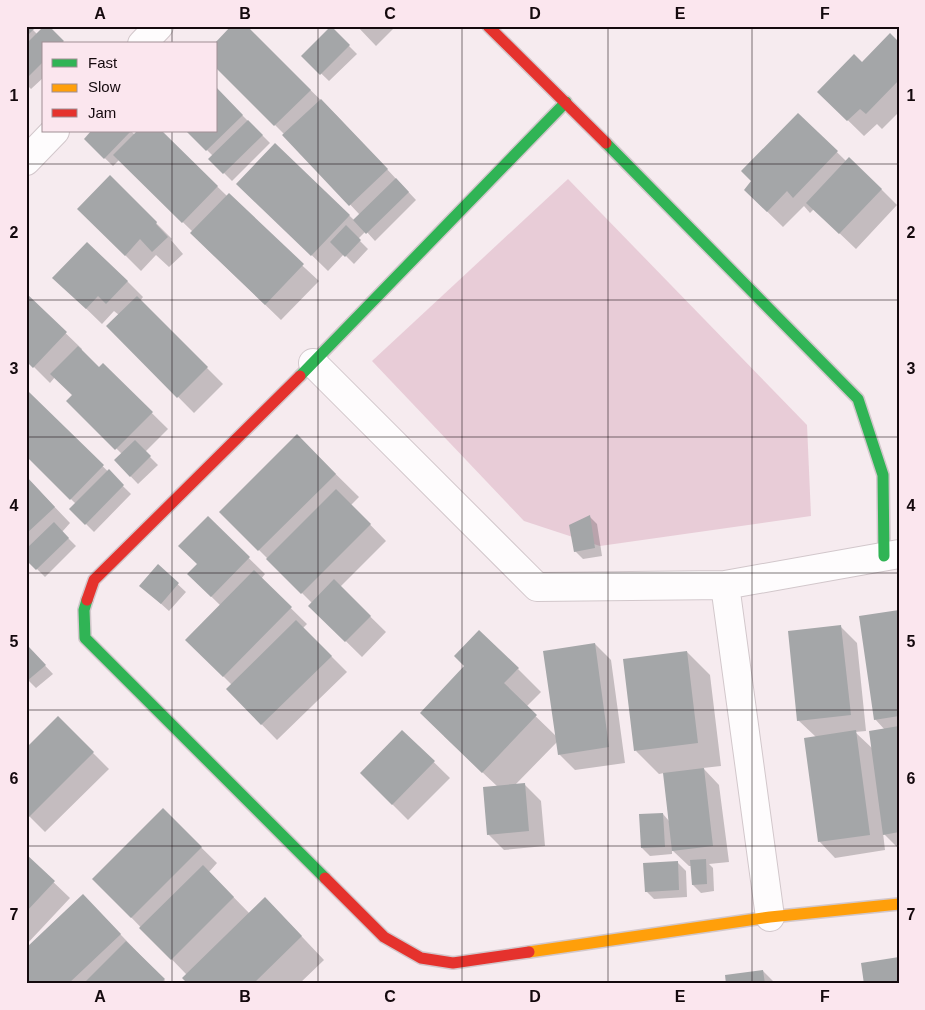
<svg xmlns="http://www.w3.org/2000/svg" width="925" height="1010" viewBox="0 0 925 1010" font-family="Arial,sans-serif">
<rect width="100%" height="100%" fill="#f6ebef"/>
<!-- green -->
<path fill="#e8ccd7" d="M568 179 807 425 811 516 600 546 524 521 372 361Z"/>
<!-- shadow -->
<path fill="#0003" d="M26 26H29L37 34 47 26 65 44H44V77L31 89 26 84Z
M245 26 337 116 416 200 375 241 366 231 358 239 368 249 354 264 344 254 328 271 254 199 275 144 354 220 360 215 284 134 216 66Z
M357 26H396L376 46Z
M331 28 357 54 329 81 303 56Z
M899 43V112L882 129 877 124 864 136 819 92 862 64Z
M216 89 270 143 232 181 210 159 213 156 188 131H216Z
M798 114 847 162 881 189 897 205 856 249 814 209 810 213 804 206 783 227 745 190 753 181Z
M93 131H131L135 135 160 131 227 196 319 281 281 320 207 249 193 232 119 160 113 166 85 139Z
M110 177 172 239 171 240 183 254 169 267 156 255 141 271 79 209Z
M127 281 143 297 140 301 223 384 194 413 108 326 119 315 114 311 102 324 70 293Z
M26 295 82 349 81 351 99 369 103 365 168 429 145 452 158 465 138 484 115 460 122 454 68 401 74 395 55 377 50 383 26 359Z
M26 394 28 395 29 394 131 494 94 532 71 509 76 504 26 455Z
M297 436 359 497 351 505 386 541 340 587 386 632 362 657 310 606 312 603 221 512Z
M26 477 70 523 62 532 76 546 45 577 26 558 29 547 26 544Z
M589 516 597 524 602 556 583 559 575 551Z
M208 518 265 574 261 579 307 624 303 628 347 672 277 740 227 689 232 685 187 640 221 606 188 574 198 564Z
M158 566 186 592 169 611 149 593Z
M899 611V849L883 833 885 850 835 858 819 841 816 737 798 720 841 627 857 643 866 731 855 732 873 749 885 730 875 719Z
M595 644 611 660 625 763 575 770 559 754 557 742 515 785H525L541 801 545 846 504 850 488 834 498 787 444 736 518 669 541 692 526 707 556 736Z
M26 650 36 656 53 674 36 688 26 678Z
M687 652 710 675 721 766 703 768 719 785 729 862 709 864 713 868 714 891 701 893 693 885 692 866H689L672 850V854L650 856 642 848 663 814 669 821 664 773 659 774 636 751Z
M58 718 109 769 45 832 26 813Z
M403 732 450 778 408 820 361 773Z
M163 810 217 863 209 872 250 914 288 922 324 960 299 984H189L187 975 94 879Z
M26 856 70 898 26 945Z
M678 863 686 871 687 897 654 899 646 891Z
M99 912 168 984H26Z
M763 971 776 984H727Z"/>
<!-- building -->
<path fill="#a4a6a8" d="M26 26H31L34 29 26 37Z
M44 26H49L64 41 61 44H44V61L26 79V44Z
M231 26H247L311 90 274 126 216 68V44H214Z
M331 26 350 45 320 75 301 56Z
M890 33 899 42V80L866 114 860 109 847 121 817 92 854 54 862 62Z
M216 87 243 115 206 151 186 131H216Z
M321 99 388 169 349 206 282 135Z
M798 113 838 151 793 198 787 191 767 212 744 190 751 181 741 171Z
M248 120 263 135 223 174 208 159Z
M91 131H131L104 159 84 139Z
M137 131H162L218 186 182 223 113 155Z
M275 143 350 215 311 256 236 184Z
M849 157 882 189 839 234 806 203Z
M110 175 157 222 156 224 168 237 152 252 140 239 125 256 77 209Z
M396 178 409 192 366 234 353 220Z
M229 193 304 264 265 305 190 233Z
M346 225 361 240 345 257 330 242Z
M87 242 128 281 106 304 98 296 86 309 52 278Z
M26 293 67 332 33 368 26 361Z
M137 296 208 367 177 398 106 326Z
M78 346 99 367 103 363 153 412 115 450 66 401 72 395 50 374Z
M29 392 104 465 70 500 26 456V395Z
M297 434 336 474 258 551 219 512Z
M135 440 151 456 130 477 114 460Z
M109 469 124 485 85 525 69 509Z
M26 476 55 507 26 534Z
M336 489 371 524 301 594 266 559Z
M590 515 595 548 574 552 569 525Z
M208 516 250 557 211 597 187 574 197 564 178 546Z
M54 522 69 538 36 570 26 560V549Z
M158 564 179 583 161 604 139 586Z
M254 570 292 607 223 677 185 640Z
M334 579 371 616 345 642 308 606Z
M899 610V716L874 720 859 616Z
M296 620 332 656 261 725 226 689Z
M841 625 851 715 797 721 788 631Z
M479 630 519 668 504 683 537 715 482 773 420 713 464 666 454 656Z
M595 643 609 747 558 755 543 651Z
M29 647 46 665 27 681 26 649Z
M687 651 698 743 634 751 623 659Z
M58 716 94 752 29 817 26 815V748Z
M899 726V832L883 835 869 731Z
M402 730 435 761 392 805 360 773Z
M856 730 870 835 818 842 804 738Z
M704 768 713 846 672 851 663 773Z
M525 783 529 831 487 835 483 787Z
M163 808 202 847 131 918 92 879Z
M663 813 665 847 641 848 639 814Z
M26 854 55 881 26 912Z
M706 859 707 884 692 885 690 860Z
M678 861 679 890 645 892 643 863Z
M203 865 234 897 171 960 139 928Z
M83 894 121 934 68 984H26V948Z
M265 897 302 936 253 984H188L182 978Z
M126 941 165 979 160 984H83Z
M899 957V984H864L861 963Z
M763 970 765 984H726L725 975Z"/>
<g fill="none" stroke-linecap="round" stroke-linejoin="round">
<!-- street casing -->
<g stroke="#d2c7cb" stroke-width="30">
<path id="street" d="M142 44 159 26
M26 161 55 131
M313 363 537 587 725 585 899 554
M725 585 770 917"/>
</g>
<!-- fast casing -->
<g stroke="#d2c7cb" stroke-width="14">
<path id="fast" d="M606 143 858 399 883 475 884 556
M300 376 566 102
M87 600 84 610 85 638 325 878"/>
</g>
<!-- slow casing -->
<g stroke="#d2c7cb" stroke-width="14">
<path id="slow" d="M529 952 770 917 899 904"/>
</g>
<!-- jam casing -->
<g stroke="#d2c7cb" stroke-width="14">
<path id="jam" d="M488 26 606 143
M87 600 94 580 300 376
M325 878 384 937 421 958 453 963 529 952"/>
</g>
<!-- street -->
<use href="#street" stroke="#fefcfd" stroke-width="28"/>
<!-- fast -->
<use href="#fast" stroke="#30b455" stroke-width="11"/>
<!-- slow -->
<use href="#slow" stroke="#ff9f0a" stroke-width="11"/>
<!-- jam -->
<use href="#jam" stroke="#e5322d" stroke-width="11"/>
</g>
<!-- grid -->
<path fill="none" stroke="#14090d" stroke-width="1" stroke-opacity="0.55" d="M172 26V44M318 26V984M462 26V984M608 26V984M752 26V984M172 131V984M26 164H899M26 300H899M26 437H899M26 573H899M26 710H899M26 846H899"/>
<!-- border -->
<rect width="925" height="1010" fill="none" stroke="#fbe6ee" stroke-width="55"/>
<!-- legend -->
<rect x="42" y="42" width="175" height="90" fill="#fbe6ee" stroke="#9f8e94"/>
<rect x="52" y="59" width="25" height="8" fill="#30b455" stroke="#9f8e94"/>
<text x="88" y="68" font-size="15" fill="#14090d">Fast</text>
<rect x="52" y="84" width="25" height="8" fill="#ff9f0a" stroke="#9f8e94"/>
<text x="88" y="92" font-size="15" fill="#14090d">Slow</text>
<rect x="52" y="109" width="25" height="8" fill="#e5322d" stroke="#9f8e94"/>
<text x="88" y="118" font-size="15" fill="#14090d">Jam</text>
<rect x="28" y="28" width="870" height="954" fill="none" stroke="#14090d" stroke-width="2"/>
<g font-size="16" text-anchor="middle" font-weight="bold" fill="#14090d">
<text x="100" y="19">A</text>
<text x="245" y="19">B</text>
<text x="390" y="19">C</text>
<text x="535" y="19">D</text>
<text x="680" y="19">E</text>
<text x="825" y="19">F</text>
<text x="14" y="101">1</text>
<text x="911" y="101">1</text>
<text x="14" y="238">2</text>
<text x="911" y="238">2</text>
<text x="14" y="374">3</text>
<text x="911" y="374">3</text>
<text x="14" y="511">4</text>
<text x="911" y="511">4</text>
<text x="14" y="647">5</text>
<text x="911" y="647">5</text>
<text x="14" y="784">6</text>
<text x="911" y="784">6</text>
<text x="14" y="920">7</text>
<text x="911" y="920">7</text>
<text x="100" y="1002">A</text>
<text x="245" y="1002">B</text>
<text x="390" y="1002">C</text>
<text x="535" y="1002">D</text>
<text x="680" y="1002">E</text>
<text x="825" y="1002">F</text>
</g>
</svg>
